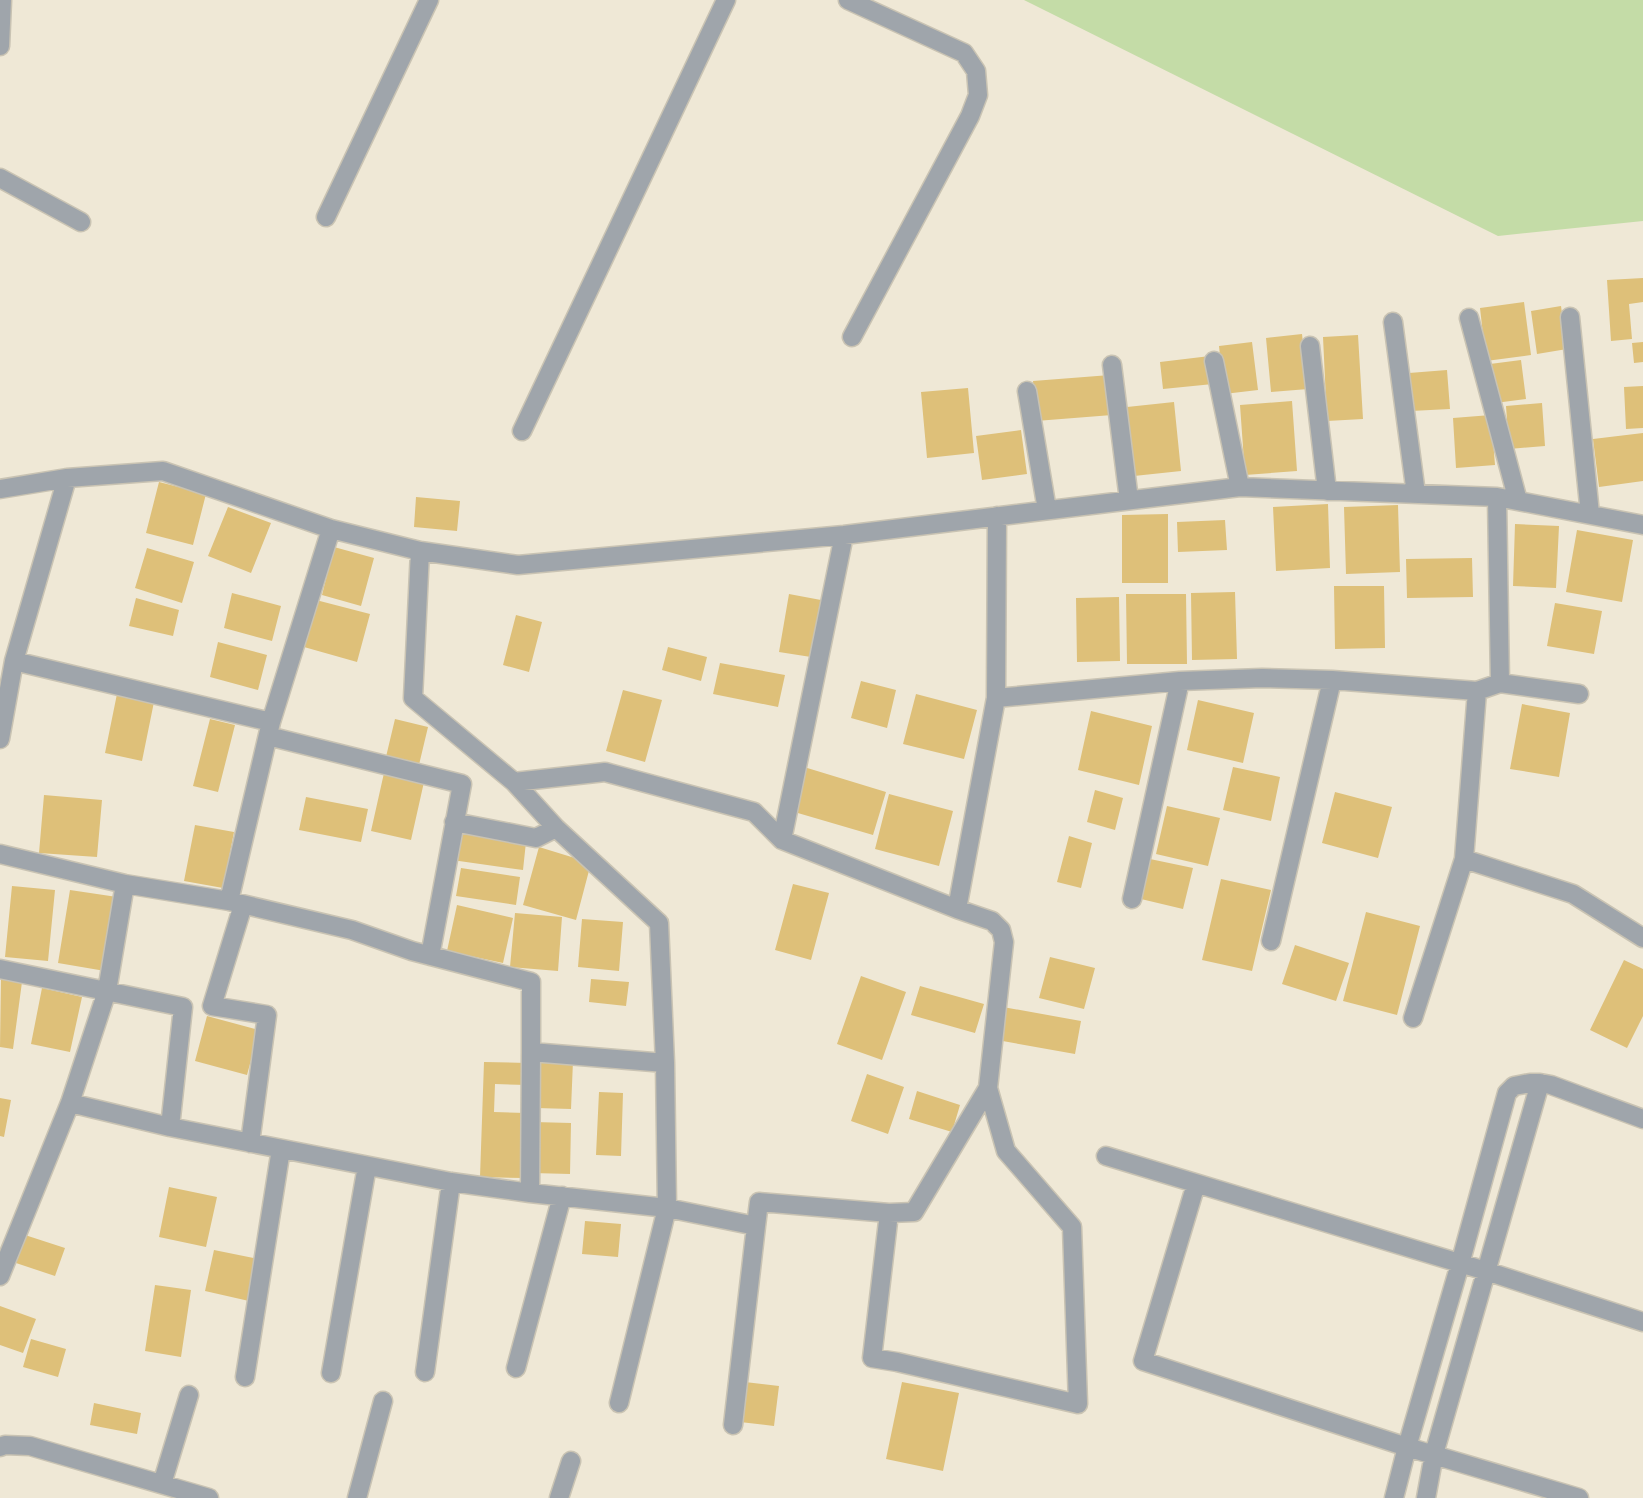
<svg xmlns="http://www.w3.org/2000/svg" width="1643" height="1498" viewBox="0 0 1643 1498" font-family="Arial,sans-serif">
<rect width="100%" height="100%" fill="#efe8d6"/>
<!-- green -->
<path fill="#c4dca7" d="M1024 0H1643V221L1498 236Z"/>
<!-- building -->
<path fill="#dec079" d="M1643 278V302L1629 304 1632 339 1611 341 1607 280Z
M1524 302 1531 355 1486 361 1480 308Z
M1561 306 1567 349 1537 354 1531 311Z
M1302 334 1308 389 1271 392 1266 338Z
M1358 335 1363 419 1327 421 1323 337Z
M1252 342 1258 390 1224 394 1219 346Z
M1643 342V362L1634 363 1632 343Z
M1210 356 1213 384 1163 389 1160 362Z
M1521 360 1526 399 1495 403 1490 364Z
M1447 370 1450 409 1411 411 1409 373Z
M1110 375 1112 415 1036 421 1033 381Z
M1643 386V428L1626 429 1624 387Z
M968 388 974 453 927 458 921 392Z
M1292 401 1297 471 1245 475 1240 405Z
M1174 402 1181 471 1134 476 1127 407Z
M1542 403 1545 446 1509 449 1506 406Z
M1491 415 1495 465 1456 468 1453 418Z
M1021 430 1027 474 982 480 976 436Z
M1643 433V481L1599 487 1593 439Z
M159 482 206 494 193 545 146 533Z
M416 497 460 501 457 531 414 527Z
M1328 504 1330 568 1276 571 1273 507Z
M1398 505 1400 572 1346 574 1344 507Z
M228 507 271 523 251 573 208 556Z
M1168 514V583H1122V515Z
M1225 520 1227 550 1178 552 1177 522Z
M1515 524 1559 526 1556 588 1513 586Z
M1577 530 1633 540 1622 602 1566 592Z
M334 547 374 558 361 606 322 595Z
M147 548 194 562 182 603 135 588Z
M1472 558 1473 597 1407 598 1406 559Z
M1334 586H1384L1385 648 1335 649Z
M1235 592 1237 659 1192 660 1191 593Z
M232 593 281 606 272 641 224 628Z
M789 594 821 600 811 657 779 652Z
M1126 594H1186L1187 664H1127Z
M1119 597 1120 661 1077 662 1076 598Z
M136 598 179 610 173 636 129 626Z
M316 600 370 614 357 662 304 647Z
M1555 603 1602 611 1594 654 1547 646Z
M516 615 542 622 529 672 503 665Z
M218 642 267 655 258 690 210 677Z
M668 647 707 657 701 681 662 670Z
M720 663 785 675 778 707 713 694Z
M861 681 896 690 887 728 851 718Z
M118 689 155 697 142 761 105 753Z
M623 690 662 700 645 762 606 751Z
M916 694 977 710 964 759 903 744Z
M1198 700 1254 713 1243 763 1187 750Z
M1522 704 1570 713 1559 777 1510 769Z
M1091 711 1152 726 1139 785 1078 770Z
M210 719 235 725 218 792 193 786Z
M395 719 428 727 418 769 385 761Z
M804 767 886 792 873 835 791 811Z
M1233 767 1280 777 1271 821 1223 810Z
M384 773 424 782 411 840 371 831Z
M1095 790 1123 798 1115 830 1087 822Z
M1335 792 1392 807 1378 858 1322 843Z
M889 794 953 811 939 866 875 849Z
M44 795 102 800 97 857 39 853Z
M306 797 368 809 361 842 299 830Z
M1167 806 1220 818 1208 866 1156 854Z
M195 825 234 832 223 888 184 881Z
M456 833 526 842 523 870 452 860Z
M1069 836 1092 843 1081 888 1057 882Z
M539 847 591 863 576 920 523 905Z
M1150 859 1193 868 1183 909 1141 899Z
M461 868 520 877 516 905 456 896Z
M1221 879 1271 890 1252 971 1202 960Z
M793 884 829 893 811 960 775 950Z
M12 886 55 890 48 961 5 957Z
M70 890 117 897 105 971 58 963Z
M457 905 513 918 503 963 447 951Z
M1366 912 1420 926 1397 1015 1343 1001Z
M515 913 562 917 558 971 510 967Z
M582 919 623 922 619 971 578 967Z
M1295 945 1349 963 1336 1001 1282 984Z
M1050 957 1095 968 1084 1009 1039 998Z
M1624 960 1643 969V1016L1627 1048 1590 1030Z
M861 976 906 992 882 1060 837 1044Z
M1 979 22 982 13 1049 0 1047Z
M591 979 629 982 626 1006 589 1002Z
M920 986 984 1004 975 1033 911 1015Z
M42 988 82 997 70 1052 31 1044Z
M1003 1007 1081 1021 1075 1054 997 1040Z
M207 1016 259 1030 247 1075 195 1061Z
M538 1060 573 1061 571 1109 536 1108Z
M484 1062 528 1063 527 1085 495 1084 494 1112 526 1113 524 1178 480 1177Z
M867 1074 904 1087 888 1134 851 1121Z
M917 1091 960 1105 952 1132 909 1119Z
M599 1092 623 1093 621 1156 596 1155Z
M0 1098 11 1100 4 1137 0 1136Z
M534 1122 571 1123 570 1174 532 1173Z
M169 1187 217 1197 206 1247 159 1237Z
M585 1221 621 1224 618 1257 582 1254Z
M25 1235 65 1248 55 1276 16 1263Z
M214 1250 258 1259 249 1301 205 1291Z
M155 1285 191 1290 181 1357 145 1351Z
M0 1306 36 1319 23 1353 0 1345Z
M31 1339 66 1349 58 1377 23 1367Z
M745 1382 779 1386 774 1426 740 1422Z
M902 1382 959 1393 943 1471 886 1459Z
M94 1403 141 1413 137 1434 90 1425Z"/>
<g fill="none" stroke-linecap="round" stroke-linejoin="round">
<!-- minor casing -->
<g stroke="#c9c3b3" stroke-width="21">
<path id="minor" d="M848 0 964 53 976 71 978 95 970 116 852 337
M0 46 2 0
M0 178 81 222
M326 217 429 0
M1570 317 1590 514
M1469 318 1518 501
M1393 322 1416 494
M1310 346 1327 491
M1214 361 1240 487
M1112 365 1129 500
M1027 391 1047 510
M522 431 726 0
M0 489 67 478 163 471 331 529 420 551 518 565 844 535 1240 487 1497 497 1643 525
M420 551 413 698 514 782 556 828 659 923 665 1063 667 1208 619 1403
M14 661 271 722
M1500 683 1579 694
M1477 691 1464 859 1573 894 1643 938
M996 698 997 516
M268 736 462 784 430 956
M0 739 14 661 67 478
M514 782 605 772 754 812 782 840 957 909 992 921 1001 930 1004 942 988 1088 1006 1151 1072 1227 1078 1404 897 1362 872 1358 889 1213
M454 822 536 838 556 828
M782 840 844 535
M0 854 125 884 229 901 352 930 412 951 531 982V1052L665 1063
M1132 899 1180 681
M229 901 271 722 331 529
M243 905 212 1006 267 1015 250 1143
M957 909 996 698 1180 681 1262 678 1332 680 1477 691 1500 683 1497 497
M1271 941 1332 680
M0 969 183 1007 170 1127
M1413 1018 1464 859
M70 1103 170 1127 451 1182 530 1193 667 1208 756 1226 759 1202 889 1213 914 1212 988 1088
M1106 1156 1486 1271 1643 1322
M1196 1184 1143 1361 1407 1447 1579 1498
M530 1193 531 1052
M0 1276 70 1103 107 991 125 884
M516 1368 562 1196
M425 1372 451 1182
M331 1373 367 1166
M245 1377 281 1149
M733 1425 756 1226
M0 1447 5 1445 30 1446 209 1498
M162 1484 189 1395
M357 1498 383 1401
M559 1498 571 1461
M1394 1498 1407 1447 1460 1264 1507 1093 1514 1086 1530 1083H1540L1551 1085 1643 1119
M1426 1498 1434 1454 1540 1083"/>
</g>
<!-- minor -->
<use href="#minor" stroke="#9fa5ab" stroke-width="18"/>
</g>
</svg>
